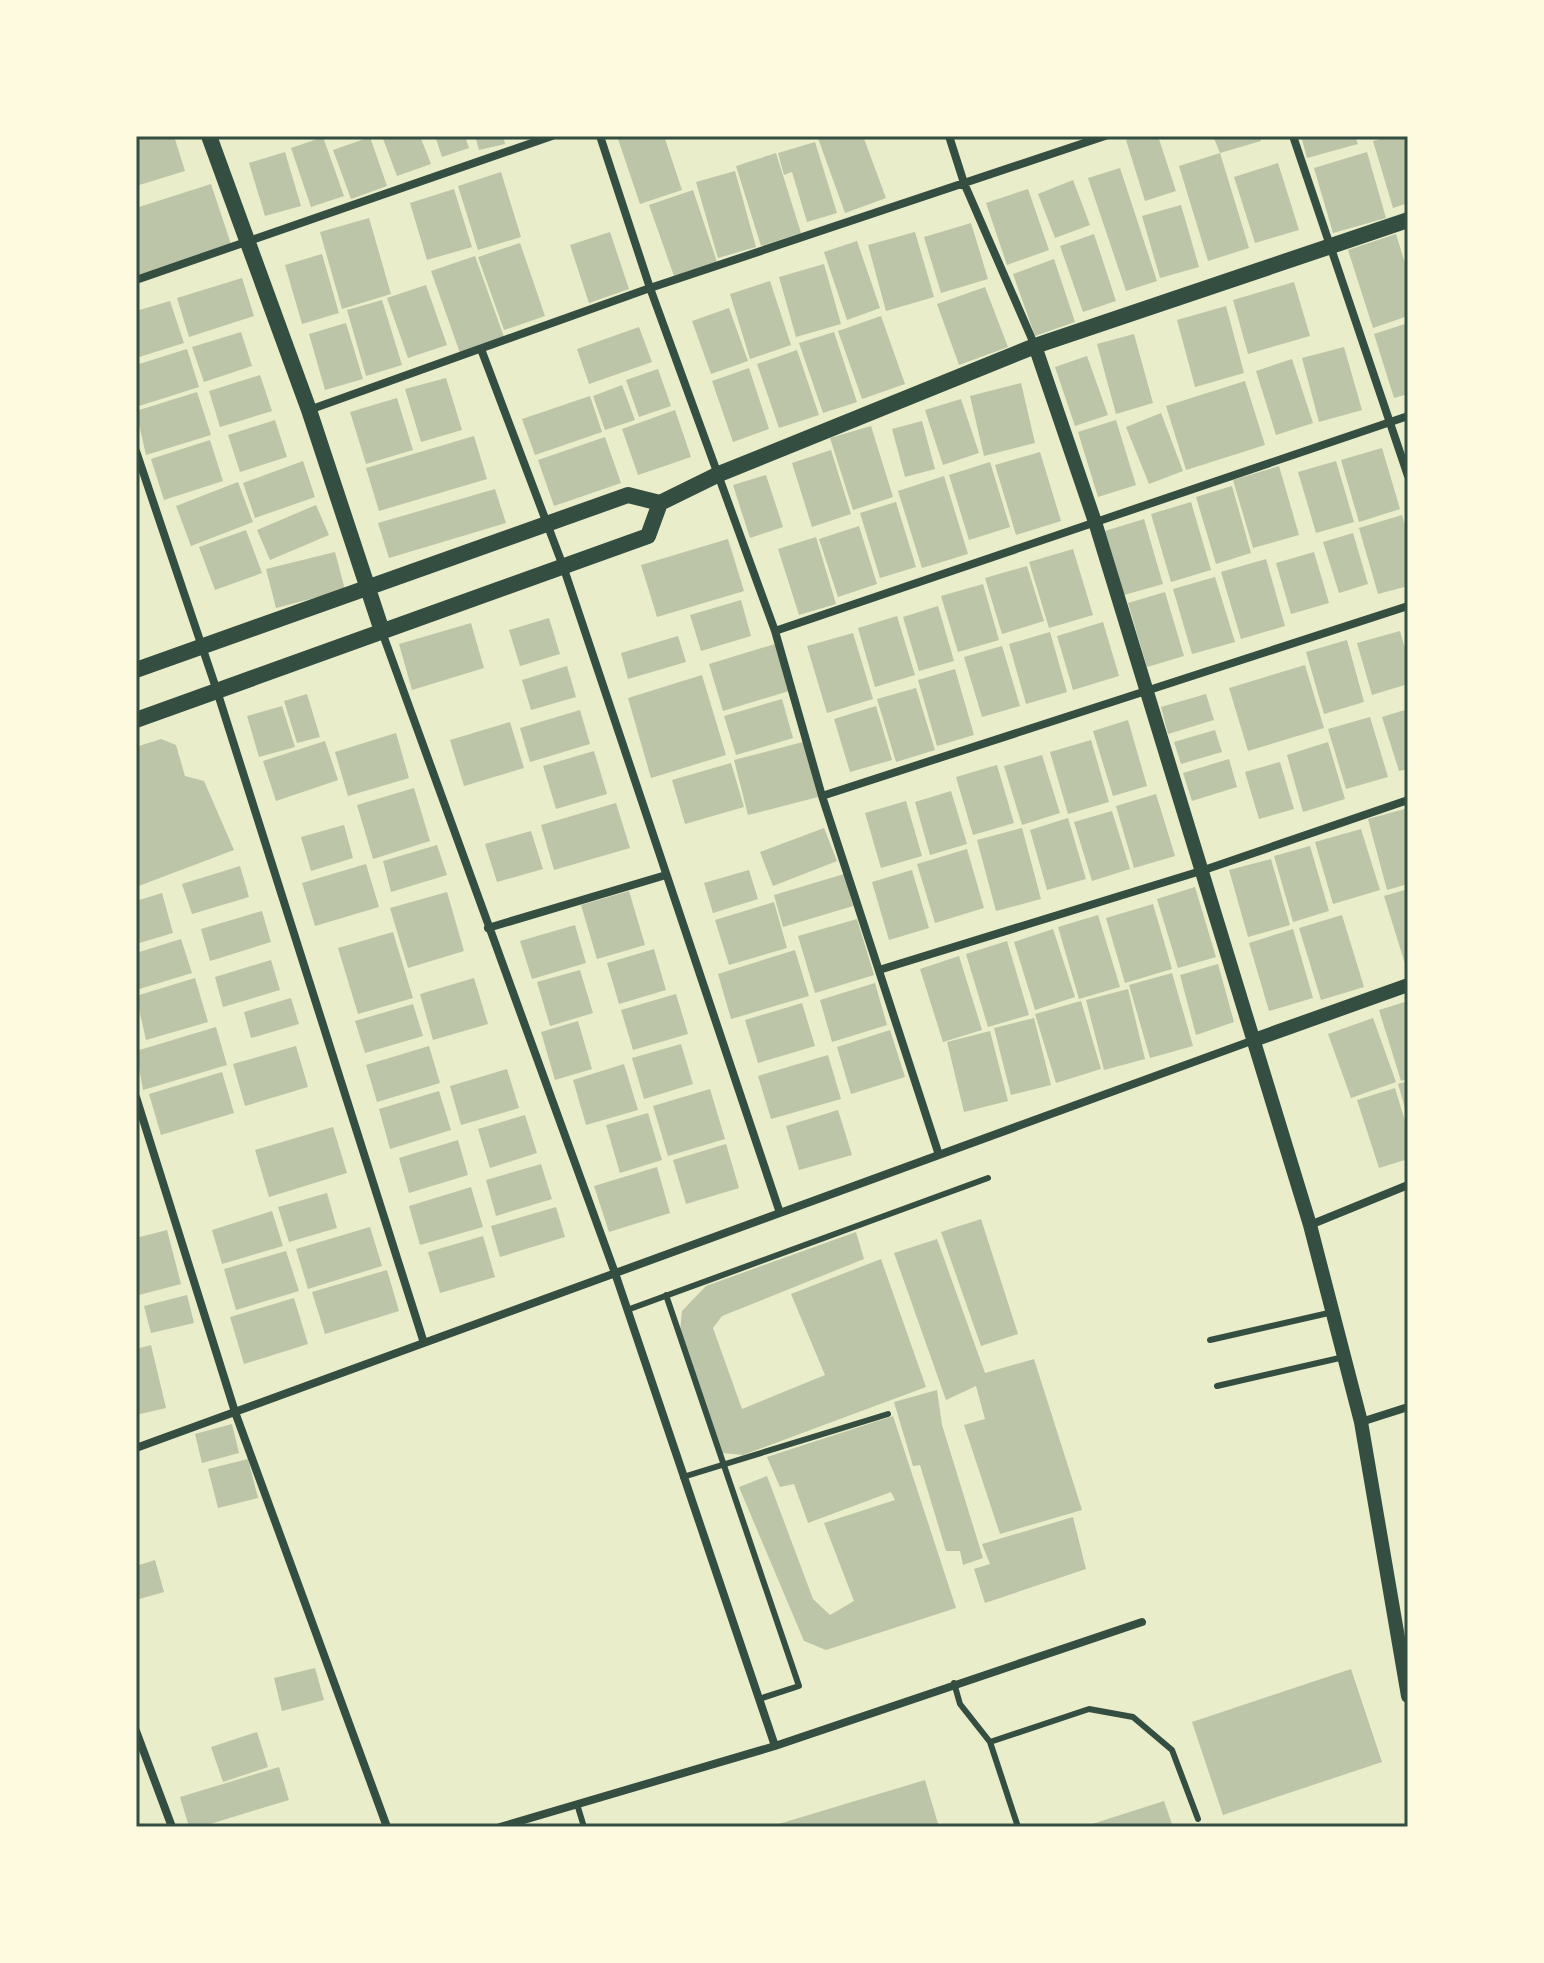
<svg xmlns="http://www.w3.org/2000/svg" width="1544" height="1963" viewBox="0 0 1544 1963" font-family="Lato,sans-serif">
<rect width="100%" height="100%" fill="#e9edc9"/>
<!-- building -->
<path fill="#bcc5a7" d="M136 136H174L185 171 136 186Z
M382 136H420L431 164 397 176Z
M435 136H465L469 148 442 157Z
M475 136H503L505 144 479 150Z
M617 136H664L682 190 640 204Z
M825 136H863L886 198 845 213 818 138Z
M1139 136H1158L1176 191 1145 201 1126 140Z
M1213 136H1260L1261 141 1220 153Z
M1301 136H1355L1358 144 1307 158Z
M1391 136H1408V203L1393 208 1373 141Z
M323 137 344 196 311 207 291 148Z
M370 137 387 186 351 199 333 150Z
M815 142 837 213 807 222 792 172 784 175 778 153Z
M285 152 301 206 265 216 249 163Z
M1367 152 1386 218 1333 233 1314 168Z
M776 153 801 233 761 246 736 166Z
M1220 153 1249 248 1208 261 1179 166Z
M1278 163 1299 230 1255 243 1234 177Z
M1120 168 1157 281 1126 291 1088 178Z
M735 171 756 247 718 258 696 182Z
M501 172 521 237 478 250 458 186Z
M1073 180 1090 225 1055 238 1038 194Z
M211 184 231 244 136 276V208Z
M454 189 472 247 427 260 410 203Z
M1028 189 1049 250 1007 265 986 203Z
M693 190 717 262 674 276 649 205Z
M1181 205 1199 267 1160 278 1142 216Z
M369 218 391 294 342 309 320 232Z
M971 223 988 279 941 293 924 237Z
M610 232 629 289 589 303 570 245Z
M915 232 934 297 886 311 868 245Z
M1094 234 1116 301 1083 312 1060 246Z
M1396 234 1408 273V316L1373 328 1348 250Z
M857 241 880 308 847 320 824 252Z
M520 243 545 316 504 330 478 257Z
M322 254 339 313 302 324 285 265Z
M475 256 504 337 460 353 431 271Z
M1054 259 1075 322 1035 336 1013 274Z
M824 264 841 324 796 337 779 277Z
M242 278 254 316 189 337 177 298Z
M770 281 791 345 750 359 730 294Z
M1294 282 1310 336 1248 354 1233 300Z
M426 285 447 345 408 358 387 298Z
M985 287 1008 347 959 365 937 304Z
M382 300 402 365 366 376 347 310Z
M170 301 184 343 136 358V311Z
M1226 306 1244 373 1195 387 1177 320Z
M729 308 748 361 711 374 692 321Z
M881 316 905 384 862 399 838 331Z
M346 323 363 379 325 390 309 334Z
M1408 323V394L1394 398 1374 334Z
M639 327 652 362 589 384 577 349Z
M241 332 252 366 204 382 192 347Z
M834 332 857 402 823 413 799 343Z
M1134 334 1153 403 1116 414 1097 344Z
M1344 347 1362 410 1319 422 1302 358Z
M187 349 199 387 136 407V365Z
M797 350 819 415 779 428 757 364Z
M1087 356 1108 415 1075 426 1055 367Z
M1292 359 1313 423 1276 435 1256 371Z
M749 368 769 429 733 442 712 381Z
M658 369 671 406 639 417 626 380Z
M260 375 272 411 220 427 209 391Z
M446 378 462 430 421 442 405 389Z
M1245 381 1265 445 1186 470 1166 406Z
M1021 383 1035 443 984 456 970 396Z
M622 385 635 420 605 430 593 396Z
M197 392 211 435 146 455 136 411Z
M590 396 602 432 535 455 522 419Z
M397 398 413 450 366 464 350 412Z
M961 399 979 453 943 465 925 410Z
M675 410 691 457 638 475 622 429Z
M1161 413 1183 471 1149 484 1126 427Z
M275 420 287 457 240 472 228 435Z
M1116 420 1136 485 1098 497 1078 432Z
M922 421 935 469 905 477 892 429Z
M871 426 893 497 853 510 830 438Z
M474 436 487 479 379 511 366 468Z
M605 437 621 483 554 506 538 460Z
M210 440 223 481 164 500 151 459Z
M1382 448 1400 509 1359 522 1341 460Z
M831 450 851 514 812 527 792 463Z
M1040 452 1061 521 1016 535 995 465Z
M303 461 315 497 255 518 243 483Z
M1336 461 1354 522 1316 533 1298 472Z
M990 462 1010 527 969 540 949 475Z
M1279 466 1299 535 1253 548 1233 480Z
M766 475 783 527 750 538 733 485Z
M944 476 968 554 922 568 898 491Z
M238 482 253 522 191 546 176 506Z
M1232 486 1251 553 1216 564 1196 497Z
M495 489 506 523 389 558 378 523Z
M896 502 916 567 880 578 860 513Z
M1191 502 1211 570 1171 582 1151 514Z
M316 505 329 535 270 560 257 530Z
M1402 515 1408 536V586L1378 594 1359 528Z
M1144 519 1163 584 1124 595 1105 531Z
M859 526 877 584 838 597 819 539Z
M246 530 262 573 215 590 199 547Z
M1353 533 1368 584 1339 593 1323 542Z
M816 537 836 604 799 615 778 549Z
M728 539 744 591 657 617 641 565Z
M1073 549 1093 615 1049 628 1029 562Z
M335 552 345 590 276 608 266 569Z
M1314 552 1329 603 1291 614 1276 563Z
M1266 559 1285 626 1241 639 1221 572Z
M1027 566 1044 621 1002 634 985 578Z
M1215 577 1235 642 1192 654 1173 589Z
M983 584 999 640 958 652 941 596Z
M1165 592 1184 656 1147 667 1128 603Z
M741 600 751 636 701 651 690 615Z
M938 606 954 661 919 671 903 617Z
M897 616 915 675 875 687 858 628Z
M549 618 560 654 520 666 509 630Z
M1103 622 1119 676 1073 690 1057 636Z
M471 623 484 668 412 690 399 644Z
M1400 631 1408 659V684L1372 695 1357 643Z
M1050 632 1067 692 1026 704 1009 644Z
M853 633 873 699 827 713 807 646Z
M678 636 686 662 628 679 621 653Z
M1347 640 1364 702 1324 714 1306 652Z
M775 644 789 691 723 711 709 664Z
M1002 646 1020 706 982 717 964 657Z
M1305 665 1324 728 1248 751 1229 688Z
M567 666 576 697 531 710 522 680Z
M955 669 974 735 937 746 918 680Z
M702 675 726 755 651 778 628 698Z
M916 688 935 750 896 762 877 699Z
M307 694 320 737 297 743 284 701Z
M1206 694 1214 720 1168 734 1161 707Z
M782 699 793 738 736 755 724 716Z
M282 706 295 747 259 757 247 716Z
M876 706 892 760 850 772 834 719Z
M1408 709V769L1399 771 1382 717Z
M580 710 590 744 530 762 520 728Z
M1370 717 1388 777 1346 789 1328 729Z
M1128 720 1147 786 1113 796 1093 731Z
M510 722 524 768 464 786 450 740Z
M1215 730 1222 752 1181 764 1174 742Z
M396 733 409 778 348 796 335 752Z
M161 739 176 745 185 776 204 781 234 850 136 887V747Z
M1091 740 1109 802 1068 814 1050 752Z
M325 741 338 780 276 801 263 761Z
M803 742 818 797 748 815 734 760Z
M1328 742 1345 799 1303 812 1287 755Z
M594 751 607 794 556 809 543 766Z
M1042 755 1060 813 1022 825 1004 766Z
M1229 759 1237 787 1192 801 1183 773Z
M1280 762 1294 809 1259 819 1245 772Z
M731 763 744 807 685 824 672 780Z
M997 765 1014 823 973 835 956 777Z
M414 788 430 841 373 859 357 805Z
M951 791 967 844 930 855 915 802Z
M1156 794 1175 856 1134 868 1116 806Z
M906 801 922 856 881 868 865 813Z
M616 803 630 848 554 870 541 825Z
M1408 808V884L1387 890 1368 819Z
M1112 811 1130 869 1092 881 1074 822Z
M1068 818 1086 879 1047 890 1030 830Z
M344 825 353 858 311 871 301 837Z
M824 828 837 861 773 886 760 852Z
M1022 828 1041 899 996 911 977 840Z
M1361 829 1380 890 1333 904 1315 842Z
M531 831 543 869 497 882 485 844Z
M437 845 447 875 391 892 383 861Z
M1310 846 1329 911 1293 922 1274 856Z
M967 849 984 908 935 923 917 864Z
M1271 859 1290 925 1248 937 1229 870Z
M366 864 379 907 315 926 302 883Z
M240 866 249 897 192 914 182 884Z
M749 870 758 899 713 913 704 883Z
M912 870 929 928 889 940 872 882Z
M844 874 853 906 783 927 774 895Z
M1195 887 1216 957 1178 968 1157 899Z
M1408 889V963L1405 964 1384 896Z
M629 891 645 945 597 959 581 905Z
M447 892 464 951 408 968 390 908Z
M162 893 173 933 136 944V901Z
M774 902 787 948 729 965 715 920Z
M1153 904 1172 969 1125 983 1106 918Z
M262 911 271 942 210 961 201 929Z
M1098 915 1120 987 1079 999 1058 927Z
M1342 915 1364 987 1321 1000 1299 928Z
M857 919 874 975 815 993 798 936Z
M575 925 586 963 532 979 520 941Z
M1053 929 1075 997 1035 1010 1014 942Z
M1293 929 1313 998 1269 1011 1249 943Z
M393 932 413 998 358 1014 338 948Z
M181 939 192 973 136 990V953Z
M1007 941 1029 1015 988 1027 966 954Z
M654 949 666 990 619 1004 607 963Z
M795 950 809 996 731 1019 718 974Z
M959 956 982 1030 943 1042 920 969Z
M271 960 280 990 223 1007 215 977Z
M1218 964 1234 1022 1196 1035 1180 975Z
M580 970 593 1013 550 1026 537 982Z
M1172 973 1193 1046 1150 1058 1129 985Z
M195 978 208 1022 146 1040 136 996Z
M474 978 488 1024 433 1040 420 994Z
M875 983 887 1025 832 1042 820 1000Z
M1128 989 1145 1059 1104 1070 1086 1000Z
M676 994 688 1034 633 1050 621 1010Z
M291 998 299 1024 251 1038 244 1012Z
M1081 1001 1101 1069 1056 1083 1035 1014Z
M1408 1001V1079L1401 1081 1379 1010Z
M802 1003 815 1046 758 1063 745 1020Z
M413 1004 423 1036 365 1053 355 1021Z
M1034 1018 1051 1085 1011 1095 994 1028Z
M1373 1018 1396 1082 1351 1098 1328 1034Z
M578 1021 592 1069 555 1080 541 1032Z
M216 1027 227 1065 143 1090 136 1051Z
M890 1030 905 1077 851 1094 837 1047Z
M990 1031 1008 1101 964 1112 947 1042Z
M681 1044 693 1084 644 1099 632 1058Z
M296 1046 308 1087 245 1106 233 1064Z
M429 1046 440 1083 377 1102 366 1065Z
M828 1055 841 1099 771 1119 758 1076Z
M624 1064 638 1110 586 1125 573 1080Z
M507 1069 519 1108 461 1125 450 1086Z
M222 1072 234 1113 161 1135 149 1094Z
M1408 1081V1115H1407L1398 1084Z
M1395 1088 1408 1131V1159L1379 1168 1357 1100Z
M710 1089 725 1139 668 1156 653 1106Z
M439 1091 451 1130 390 1149 379 1109Z
M838 1110 852 1155 799 1170 786 1126Z
M648 1113 662 1160 620 1173 606 1125Z
M525 1115 537 1153 490 1168 478 1129Z
M333 1127 347 1173 269 1197 255 1150Z
M458 1140 468 1175 409 1193 399 1158Z
M726 1144 739 1188 686 1204 673 1160Z
M541 1164 552 1199 496 1216 486 1180Z
M657 1167 670 1213 609 1232 594 1186Z
M471 1187 483 1227 420 1245 409 1206Z
M327 1193 337 1228 289 1242 278 1207Z
M556 1207 565 1237 500 1257 491 1226Z
M272 1211 283 1246 222 1264 212 1230Z
M981 1219 1018 1334 981 1346 941 1232Z
M370 1227 382 1266 308 1289 296 1249Z
M167 1230 181 1284 139 1295 136 1238Z
M856 1232 864 1259 722 1316 713 1328 742 1409 825 1375 791 1294 881 1259 926 1387 743 1455 723 1453 680 1332 682 1311 706 1286Z
M483 1236 495 1277 440 1293 428 1252Z
M937 1239 985 1373 1034 1359 1082 1510 1000 1534 964 1425 985 1419 976 1386 946 1400 894 1253Z
M286 1251 299 1291 236 1310 224 1269Z
M387 1270 399 1311 325 1334 312 1292Z
M187 1295 194 1323 151 1333 144 1306Z
M294 1298 308 1344 244 1364 230 1317Z
M151 1345 166 1408 136 1415V1349Z
M937 1390 942 1425 983 1558 963 1565 960 1551H946L920 1465 913 1466 894 1402Z
M893 1416 956 1608 826 1650 804 1641 739 1487 767 1476 813 1599 830 1615 854 1601 824 1523 895 1500 891 1492 808 1523 794 1484 780 1487 767 1457Z
M232 1424 239 1453 202 1463 195 1434Z
M248 1459 258 1498 218 1508 208 1469Z
M1073 1517 1086 1569 985 1603 974 1569 990 1564 982 1544Z
M155 1560 164 1592 136 1600V1566Z
M315 1668 324 1700 282 1711 274 1678Z
M1351 1669 1382 1762 1223 1815 1192 1722Z
M257 1732 268 1767 223 1782 211 1747Z
M279 1767 289 1800 200 1827H189L180 1797Z
M925 1780 939 1827H772V1826Z
M1164 1801 1173 1827H1086V1826Z"/>
<g fill="none" stroke-linecap="round" stroke-linejoin="round">
<!-- service -->
<path stroke="#344e41" stroke-width="6" d="M666 1295 799 1686 759 1699
M627 1310 988 1178
M1210 1340 1333 1312
M1217 1386 1344 1357
M683 1477 888 1414
M954 1683 960 1704 990 1742 1018 1827
M990 1742 1089 1709 1133 1717 1172 1750 1198 1819
M577 1804 584 1827"/>
<!-- minor -->
<path stroke="#344e41" stroke-width="8" d="M600 136 650 288 775 631 822 796 939 1155
M949 136 964 183 1035 346
M1293 136 1408 476
M136 280 552 136
M481 349 563 566 780 1213
M309 410 650 288 1105 136
M136 451 217 691 424 1343
M775 631 1408 416
M382 632 615 1273 775 1746
M822 796 1408 606
M488 928 666 875
M879 970 1204 870 1408 800
M136 1097 235 1412 387 1827
M1310 1225 1408 1185
M1361 1422 1408 1407
M136 1448 1254 1040
M136 1731 172 1827
M500 1827 775 1746 1142 1622"/>
<!-- tertiary -->
<path stroke="#344e41" stroke-width="14" d="M1035 346 1095 522 1310 1225 1361 1422 1408 1696
M1254 1040 1408 985"/>
<!-- secondary -->
<path stroke="#344e41" stroke-width="16" d="M209 136 309 410 382 631
M136 670 628 495 660 503 719 474 1035 346 1408 220
M136 720 648 536 660 503"/>
</g>
<!-- border -->
<rect width="1544" height="1963" fill="none" stroke="#fefae0" stroke-width="276"/>
<rect x="138" y="138" width="1268" height="1687" fill="none" stroke="#344e41" stroke-width="3"/>
</svg>
